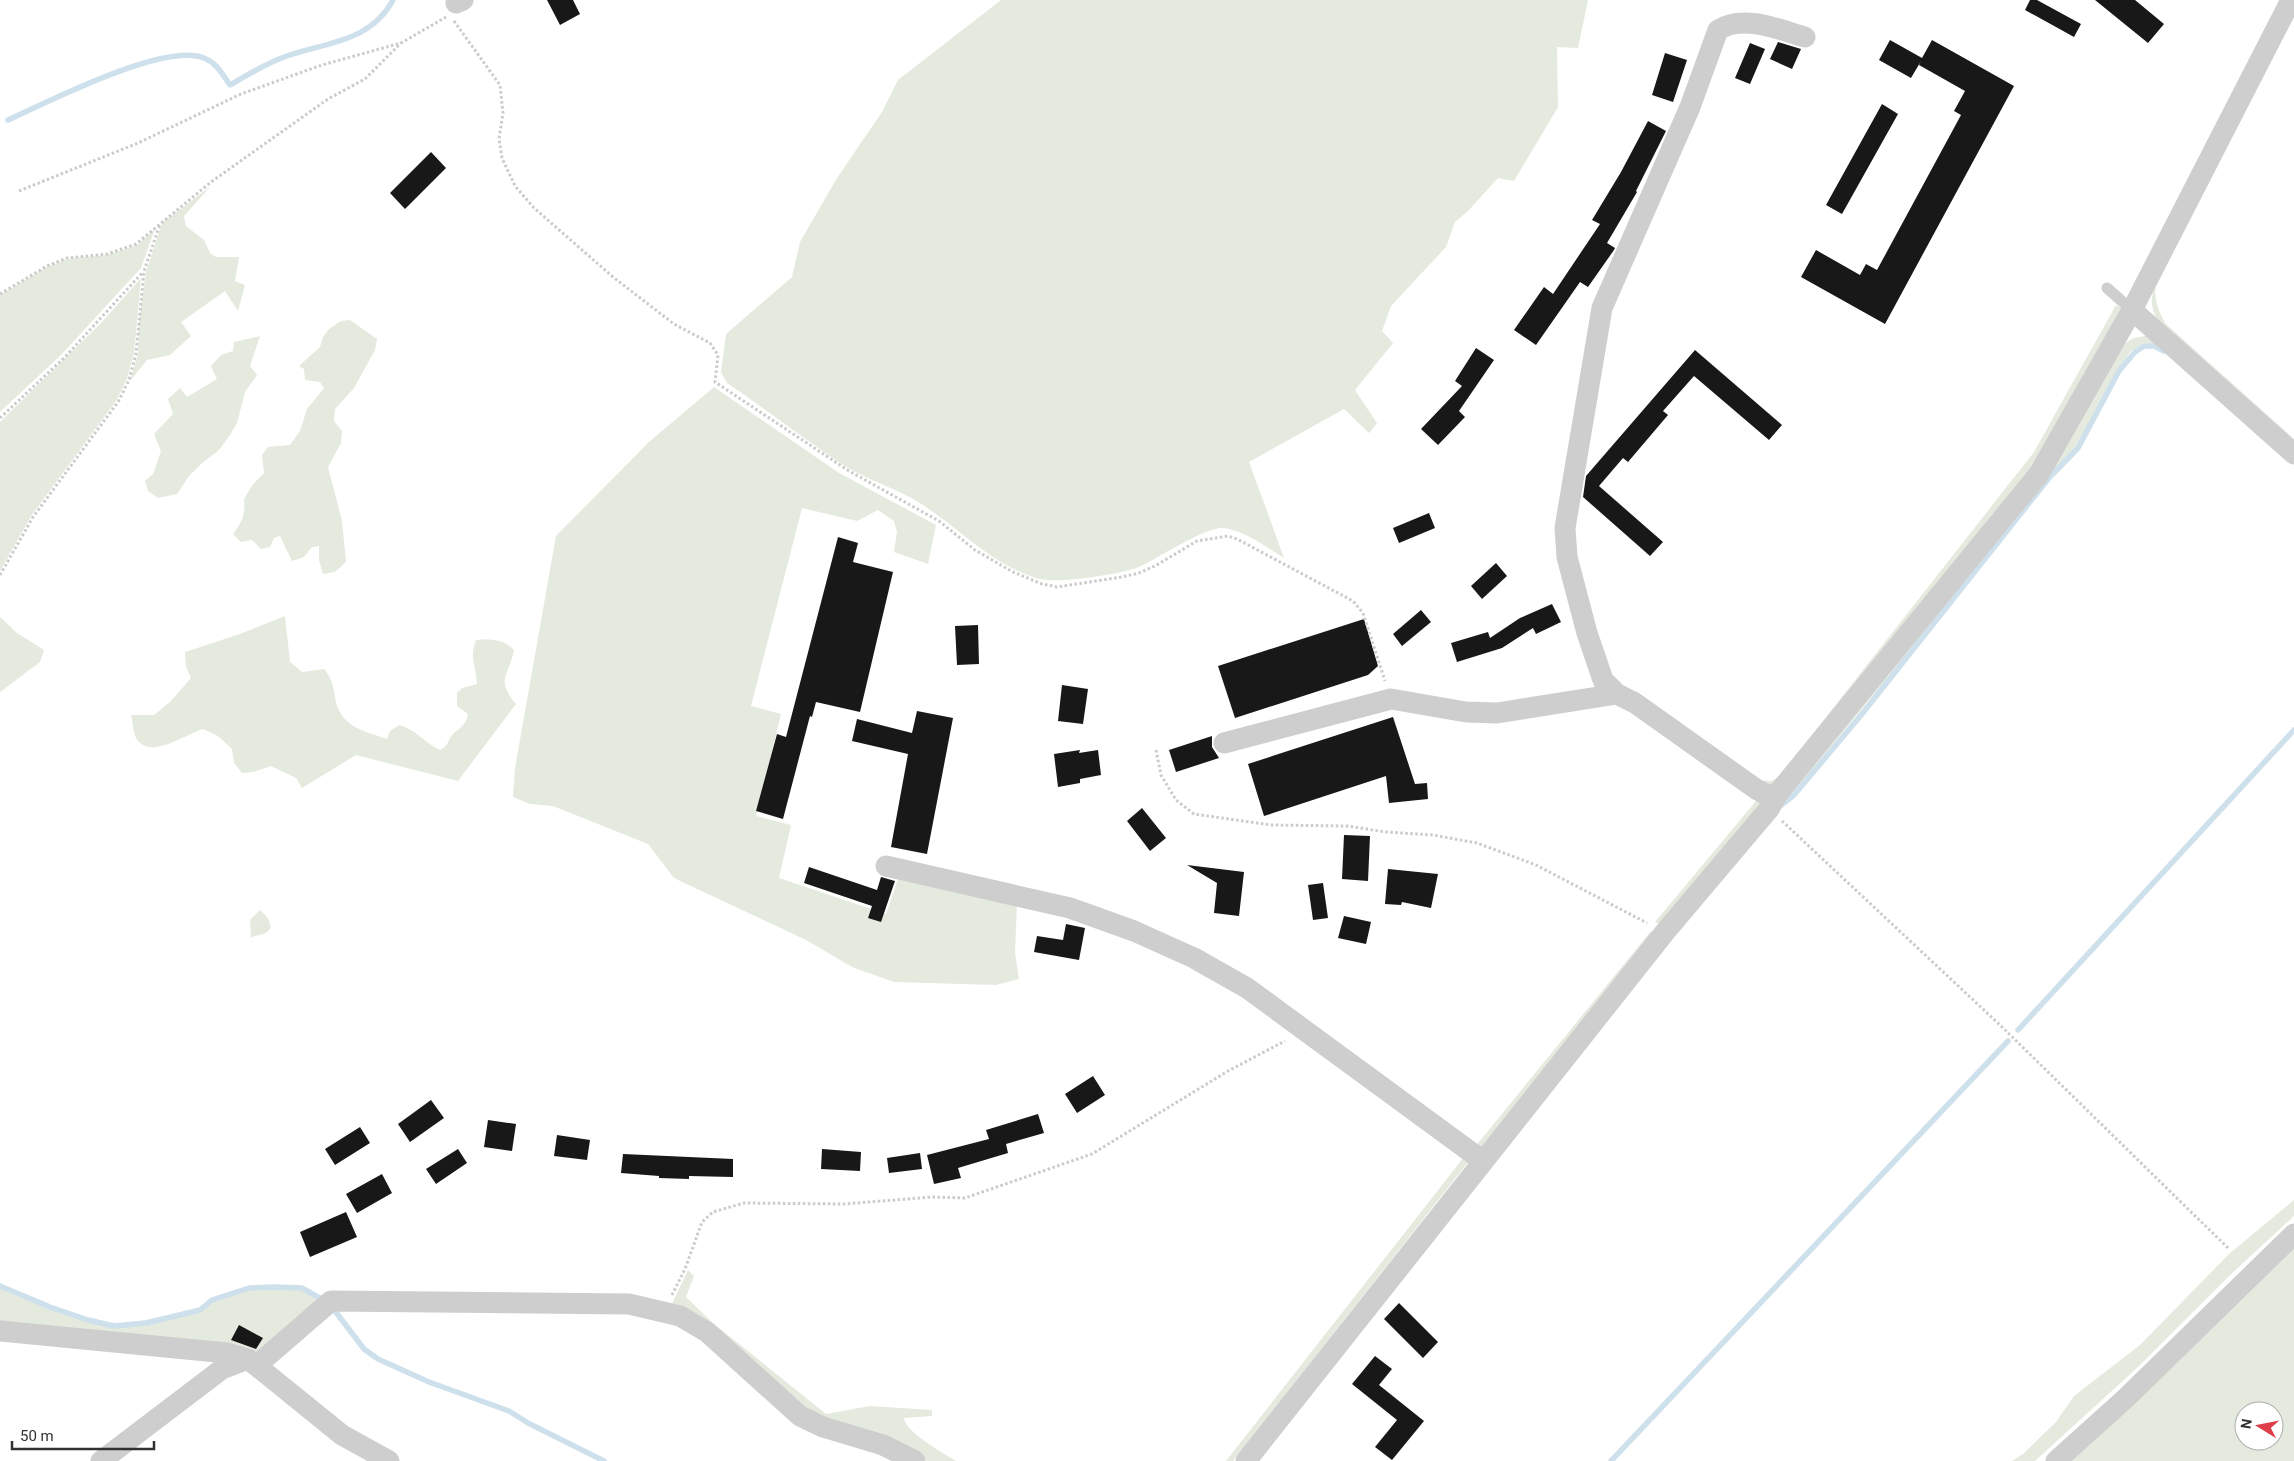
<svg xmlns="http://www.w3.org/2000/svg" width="2294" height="1461" viewBox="0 0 2294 1461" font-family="Roboto,sans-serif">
<rect width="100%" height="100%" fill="#fff"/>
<!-- green -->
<path fill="#e4eade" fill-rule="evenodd" d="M1001 0H1588L1578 48 1557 47 1558 107 1514 181 1498 178 1468 211 1455 222 1446 247 1391 306 1382 331 1393 343 1355 390 1377 423 1369 433 1344 409 1249 462 1284 558C1266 547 1244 530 1223 528 1205 527 1160 557 1141 566 1125 574 1057 584 1040 579 995 567 961 530 923 505 899 489 869 481 845 466 805 440 767 410 727 383L721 372 726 334 792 277 800 242 837 178 882 112 898 80Z
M211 186 184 216 186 226 204 240 210 253 216 257H239L235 281 245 285 238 311 225 291 181 322 191 336 170 355 147 360 130 381 138 354 139 322 146 272 162 223Z
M155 229 141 268 62 354 0 412V295L47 267 67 259 107 255 137 245Z
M141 278 134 353 127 379 116 401 31 516 0 571V422L102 322Z
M2156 282C2154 298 2157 309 2166 324L2294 439V447L2159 324C2150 306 2150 301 2156 282Z
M2116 305 2123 309 2044 453 1774 786 1752 780 1771 781 1779 777 2034 452Z
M350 320 377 339 375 350 354 388 335 409 334 421 342 431 341 443 328 467 342 521 346 562 335 572 323 574 319 560V546L312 547 304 557 292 561 280 536 274 538 270 547 261 549 252 540 241 542 233 534C242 522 246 514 244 499L253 484 264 473 262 455 268 447 290 445 300 431 307 409 324 388 320 382 305 380 304 369 299 366 320 347 323 337 329 329 341 321Z
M2150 335 2156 344 2144 343 2131 351 2117 371 2110 388 2075 447 2047 478 1975 571 1792 794 1777 805 2125 343 2134 338Z
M260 336 250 366 257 375 245 392 237 423 230 435 219 450 202 463 189 476 177 494 158 498 148 491 145 481 153 474 161 451 154 434 173 414 168 399 180 388 187 397 217 379 211 366 221 355 233 351 234 342Z
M714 387 839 473 936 525 928 564 894 552 897 532 894 521 878 510 857 521 802 508 751 706 781 714 756 816 791 825 779 878 886 914 898 879 1017 902 1015 953 1019 979 996 985 894 982 852 967 806 940 674 878 648 844 553 806 530 804 513 797 515 768 556 536 649 442Z
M285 616 290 662 302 672 324 669C332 679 333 685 335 698 341 727 361 730 387 739L390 731 399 725C415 729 425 743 440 750 450 745 447 740 453 734 461 727 466 725 468 714L457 706V693L462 688 477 684C476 665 469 658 476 640 491 639 503 639 514 650 509 676 495 679 516 704L458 781 356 755 302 788 296 778 271 766 253 772 242 773 234 763 232 749 218 736 203 729C186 734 149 761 136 738 133 732 133 722 131 715H154L170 702 191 678 186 667 185 652 240 634Z
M0 617 17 633 44 650 40 662 0 692Z
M1756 801 1763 802 1663 925 1655 922Z
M260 910C267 916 278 929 263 934 259 936 255 935 251 938L250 920Z
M1651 931 1657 935 1480 1153 1475 1147Z
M1464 1157 1469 1161 1233 1461H1226Z
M2294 1200V1216L2229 1276 2138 1367 2035 1461H2012L2023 1454 2056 1422 2074 1396 2140 1345 2229 1254Z
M2294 1242V1461H2067ZM2244 1411H2274V1441H2244Z
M688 1270 694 1276 686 1297 713 1323 826 1414 870 1406 932 1410V1416L904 1418C905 1432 943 1453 956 1461H927L919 1456 819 1420 671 1306Z
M0 1289 49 1309 114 1328 146 1325 193 1314 201 1312 213 1301 249 1290 275 1289 302 1290 323 1303 259 1353 0 1327Z"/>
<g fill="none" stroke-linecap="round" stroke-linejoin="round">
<!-- stream -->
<path stroke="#cee0ec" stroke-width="5.5" d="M8 120C48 102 164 42 204 58 217 63 222 74 230 85 247 75 265 64 284 57 325 42 370 43 393 0
M1780 806 1794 795 1862 714 2049 478 2078 448 2119 371 2135 352 2144 346H2154L2164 351
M2018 1030 2294 730
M0 1286 50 1307 88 1320 114 1326 146 1323 192 1312 200 1310 212 1300 249 1288 275 1287 302 1288 325 1301
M332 1307 364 1349 378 1359 429 1382 509 1411 528 1423 604 1461
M1611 1461 2008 1041"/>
</g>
<!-- building -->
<path fill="#181818" d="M547 0H573L580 14 560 25Z
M2030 0H2037L2081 24 2074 37 2025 10Z
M2095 0H2135L2164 24 2148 43Z
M1890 40 1922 58 1932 40 2014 86 1885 324 1801 277 1816 250 1860 275 1866 264 1877 270 1961 115 1954 111 1965 91 1919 65 1921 61 1911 78 1879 60Z
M1778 42 1801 49 1792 69 1770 59Z
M1750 43 1765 49 1750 84 1735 78Z
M1665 53 1687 60 1673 102 1652 95Z
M1882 104 1898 114 1842 214 1826 205Z
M1648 121 1666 131 1636 191 1637 192 1607 243 1615 248 1614 250 1588 287 1580 282 1536 345 1514 330 1544 287 1553 294 1600 224 1592 220 1621 172Z
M431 152 446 168 405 209 390 193Z
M1476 348 1494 360 1459 411 1465 417 1438 445 1421 429 1462 386 1455 381Z
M1695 350 1782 425 1769 440 1694 376 1663 411 1668 415 1628 462 1623 458 1599 486 1663 542 1650 556 1583 497 1586 476Z
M1429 513 1435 528 1399 543 1393 528Z
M838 537 858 543 853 562 893 572 860 712 816 702 812 717 810 716 783 819 756 811 777 734 786 737Z
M1496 563 1507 576 1482 599 1471 586Z
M1552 604 1561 622 1536 634 1533 628 1502 648 1457 662 1451 643 1488 632 1490 638 1520 618Z
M1421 610 1431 622 1402 646 1393 634Z
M1364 619 1378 666 1368 675 1235 718 1218 666Z
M978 625 979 664 957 665 955 626Z
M1062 685 1088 689 1083 724 1058 721Z
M917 711 953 718 927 854 891 847 908 754 852 741 857 719 912 733Z
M1393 717 1415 784 1427 783 1428 799 1389 803 1386 776 1264 816 1248 764Z
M1212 736V747L1219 758 1176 772 1169 750Z
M1080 750 1079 753 1098 750 1101 775 1080 779V783L1058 787 1054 754Z
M1142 808 1166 838 1150 851 1127 821Z
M1344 835 1370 836 1368 881 1342 879Z
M1187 865 1244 872 1239 916 1214 913 1217 883Z
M809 867 877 890 881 877 895 881 881 922 868 918 872 906 804 883Z
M1388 869 1438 874 1431 908 1402 902 1401 905 1385 904Z
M1323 883 1328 918 1313 920 1308 885Z
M1344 916 1371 922 1366 944 1338 938Z
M1066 924 1085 928 1079 960 1034 952 1037 936 1063 940Z
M1093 1076 1105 1095 1077 1113 1065 1094Z
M431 1100 444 1118 410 1142 398 1124Z
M1038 1114 1044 1133 1006 1144 1008 1153 958 1168 961 1178 934 1184 927 1155 989 1139 986 1130Z
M488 1120 516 1124 512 1151 484 1147Z
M360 1127 370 1143 335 1165 325 1149Z
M557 1135 590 1140 587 1160 554 1156Z
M458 1149 467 1163 436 1184 426 1169Z
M822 1149 861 1152 860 1171 821 1169Z
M920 1153 922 1169 889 1173 887 1158Z
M623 1154 733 1159V1177L689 1176V1179L659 1178V1176L621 1173Z
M382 1174 392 1193 357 1213 346 1194Z
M346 1212 357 1237 310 1257 300 1232Z
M1399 1303 1438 1342 1423 1358 1384 1319Z
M239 1325 263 1338 256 1349 231 1340Z
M1375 1356 1392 1369 1379 1385 1424 1421 1392 1460 1375 1447 1397 1420 1352 1384Z"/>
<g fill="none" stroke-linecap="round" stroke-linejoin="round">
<!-- path -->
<path stroke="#cbcbcb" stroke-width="3" stroke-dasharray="2.5 2.5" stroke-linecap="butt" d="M454 21 500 85 503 113 499 139 502 158 515 186 534 208 613 277 674 324 710 343 718 355 715 382 849 471 939 521 975 550 1013 572 1042 584 1057 587 1122 577 1139 573 1155 566 1197 541 1228 536 1237 539 1353 601 1363 613 1385 681
M19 191 138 143 241 94 322 65 401 43 446 17
M0 294 47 266 67 258 107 254 136 244 211 182 328 99 365 79 401 43
M0 418 65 357 143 272
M0 575 33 517 118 402 129 380 136 354 144 271 160 224
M1156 750 1161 775 1176 800 1194 814 1271 825 1347 826 1386 832 1433 835 1477 843 1536 865 1647 923
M1782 821 2001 1026 2229 1249
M672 1295 685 1269 702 1222 713 1212 744 1203 844 1204 932 1197 965 1198 1092 1154 1228 1071 1285 1041"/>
<!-- lane -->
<path stroke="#cecece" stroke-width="11" d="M2107 288 2132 310"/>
<!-- street -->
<path stroke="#cecece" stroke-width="21" d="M456 3 463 0
M2132 310 2294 454
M1224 743 1391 699 1466 712 1497 713 1617 694
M1778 793 1767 795 1756 789 1635 703 1617 694 1603 680 1587 633 1567 557 1565 528 1602 308 1690 107 1718 30C1743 14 1778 29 1805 37
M886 866 1070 908 1134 931 1194 958 1247 988 1483 1161
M0 1331 227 1353 248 1359
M257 1365 331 1301 629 1304 680 1316 707 1332 800 1416 823 1427 883 1445 915 1461
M101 1461 222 1369 248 1359 342 1435 389 1461
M1246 1461 1665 932 1769 809 1778 793 2039 474 2132 310 2291 0
M2056 1461 2126 1398 2294 1234"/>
</g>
<!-- north arrow -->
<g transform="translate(2259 1426) rotate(280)"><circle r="24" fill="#ffffff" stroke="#adadad"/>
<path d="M0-4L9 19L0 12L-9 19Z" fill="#de3e4a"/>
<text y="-8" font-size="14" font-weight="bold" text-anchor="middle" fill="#313131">N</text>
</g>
<!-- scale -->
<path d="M12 1441v8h142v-8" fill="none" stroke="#313131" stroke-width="2.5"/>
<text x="20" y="1441" font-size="15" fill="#313131" stroke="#ffffff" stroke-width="4" paint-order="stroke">50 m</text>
</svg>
